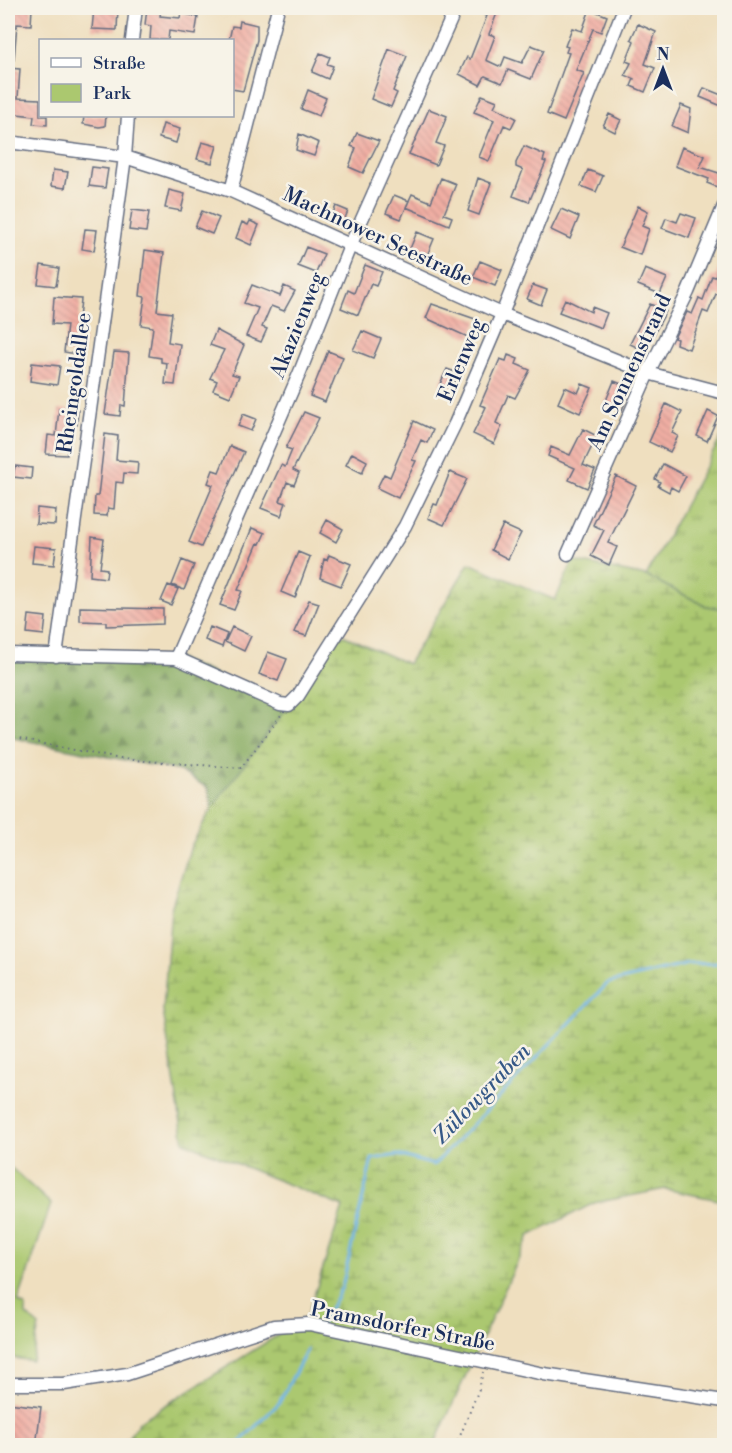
<svg xmlns="http://www.w3.org/2000/svg" width="732" height="1453" viewBox="0 0 732 1453" font-family="'Libre Bodoni',serif">
<defs>
<pattern id="grass-tufts" width="24" height="20" patternUnits="userSpaceOnUse" patternTransform="scale(1.5)"><rect width="24" height="20" fill="#abc86f"/><path d="M3 7l-1-3M5 7V3M7 7l1-3M15 17l-1-3M17 17v-4M19 17l1-3" fill="none" stroke="#8aa35e"/></pattern>
<pattern id="forest-firs" width="22" height="20" patternUnits="userSpaceOnUse" patternTransform="scale(1.5)"><rect width="22" height="20" fill="#88ac62"/><path d="M5 1l3.5 6h-7zM16 11l3.5 6h-7z" fill="#6e8c54"/></pattern>
<pattern id="wetland-marsh" width="20" height="14" patternUnits="userSpaceOnUse" patternTransform="scale(1.5)"><rect width="20" height="14" fill="#abc86f"/><path d="M1 5h8M5 5V1M11 12h8M15 12V8" fill="none" stroke="#8aa35e"/></pattern>
<pattern id="building-back-hatch" width="6" height="6" patternUnits="userSpaceOnUse" patternTransform="scale(1.5)"><rect width="6" height="6" fill="#f0aea3"/><path d="M-1 5l2 2M0 0l6 6M5-1l2 2" fill="none" stroke="#cd968f"/></pattern>
</defs>
<rect width="100%" height="100%" fill="#f7f3e8"/>
<filter id="ink" filterUnits="userSpaceOnUse"><feTurbulence type="fractalNoise" baseFrequency=".0167" numOctaves="2"/><feDisplacementMap in="SourceGraphic" scale="12" xChannelSelector="R" yChannelSelector="G"/><feConvolveMatrix kernelMatrix="1 2 1 2 8 2 1 2 1" color-interpolation-filters="sRGB"/></filter>
<filter id="wash" filterUnits="userSpaceOnUse"><feTurbulence type="fractalNoise" baseFrequency=".008" numOctaves="4" result="noise"/><feDisplacementMap in="SourceGraphic" scale="24" xChannelSelector="R" yChannelSelector="G"/><feGaussianBlur stdDeviation="1.35" result="paint"/><feColorMatrix in="noise" values="0 0 0 0 0 0 0 0 0 0 0 0 0 0 0 0 0 1.4 0 .05"/><feComposite in="paint" operator="in"/></filter>
<g filter="url(#wash)">
<rect width="100%" height="100%" fill="#efdfbf"/>
<!-- grass -->
<path fill="url(#grass-tufts)" stroke="#637c66" stroke-width="1.5" d="M724 432V609L706 606 646 576Z"/>
<!-- forest -->
<path fill="url(#forest-firs)" stroke="#526e60" stroke-width="1.5" d="M8 654 176 658 289 705 212 808 208 788 180 771 8 737Z"/>
<!-- wetland -->
<path fill="url(#wetland-marsh)" stroke="#637c66" stroke-width="1.5" d="M573 561 646 576 706 606 724 609V1201L665 1189 594 1203 529 1236 434 1445 122 1446 140 1421 307 1317 343 1207 184 1142 163 1011 171 909 191 846 212 808 289 705 338 633 408 664 469 563 555 600Z"/>
<!-- green -->
<path fill="#abc86f" stroke="#637c66" stroke-width="1.5" d="M8 1165 51 1204 18 1302 26 1307V1315L39 1326 32 1361 8 1357Z"/>
<g fill="none" stroke-linecap="round" stroke-linejoin="round">
<!-- stream -->
<path stroke="#72b6e8" stroke-width="3" d="M322 1323 342 1287 372 1159 398 1155 434 1165 608 983 689 964 724 963
M236 1446 279 1403 307 1350"/>
</g>
<g id="blocks">
<!-- building -->
<path fill="url(#building-back-hatch)" d="M12 8H32L31 25 17 24 14 60 8 59V18H11Z
M94 8H118L117 30 92 29Z
M147 8H161L160 16 180 18 181 13 198 17 195 35 169 31 168 40H150L151 26 145 25Z
M468 8H499L489 34 495 36 486 60 501 67 505 57 522 63 531 45 544 50 531 79 508 70 502 83 485 76 480 85 459 74 467 57 470 59 487 16Z
M590 9 607 16 601 32 593 29 576 70 584 73 564 121 547 114 569 53 566 52 568 47 565 46 572 28 582 31Z
M240 21 257 25V40L243 91 232 89V40H229L232 26 239 27Z
M638 24 656 32 645 64 655 68 645 92 631 86 634 79 625 75 631 63 626 61 634 41 631 39Z
M389 49 407 56 393 91 397 93 391 107 371 99Z
M320 53 330 57 327 64 333 66 328 79 312 72Z
M8 68 20 69 18 98 40 99V116H47V125L33 124 34 116 8 113Z
M704 88 724 96V107L700 97Z
M308 90 326 98 319 116 301 109Z
M482 95 497 101 494 107 516 118 511 128 504 125 489 161 479 157 494 120 474 112Z
M681 105 691 109 688 133 672 126Z
M429 109 447 116 436 143 444 146 436 165 409 154Z
M609 114 621 120 615 132 603 126Z
M84 116H106L105 126 99 127 83 124Z
M163 124 180 129 176 143 159 138Z
M357 133 379 141 363 173 349 167 356 148 351 146Z
M299 134 319 143 314 156 296 150Z
M202 142 217 146 212 163 197 159Z
M524 146 545 155 543 161 546 162 529 202 513 196 523 170 516 167V163Z
M682 147 705 156 700 167 722 174 717 187 707 183 709 179 675 166Z
M92 167 108 169 105 188 89 186Z
M53 170 68 172 65 188 51 186Z
M588 170 603 176 596 192 581 186Z
M441 178 456 184 444 214 452 217 449 225 406 207 412 194 431 202Z
M478 178 491 183 479 215 468 211Z
M169 190 185 194 181 211 165 208Z
M394 195 409 201 401 219 386 213Z
M336 206 348 211 341 228 329 222Z
M638 206 648 211 642 226 649 229 640 255 620 247Z
M561 209 579 217 570 239 551 230Z
M132 210 149 212 146 232 129 230Z
M202 211 219 218 212 234 195 227Z
M681 213 696 218 689 238 662 228 666 218 677 222Z
M250 221 259 225 251 245 236 238 242 222 248 225Z
M85 229 97 230 94 251 82 249Z
M417 232 434 239 426 258 409 251Z
M306 247 324 254 316 273 298 266Z
M145 250 164 253 157 311 172 313 168 342 180 344 175 385 165 384 167 363 161 362V358L149 356 153 327 141 325 145 297 140 296Z
M724 255V297L716 294 708 313 703 311 689 349 676 344 677 339 674 338 687 312 692 314 699 298 703 300 712 276 715 277Z
M480 261 502 270 495 286 473 277Z
M41 265 59 268 56 286 38 284Z
M365 265 382 272 376 286 371 284 358 315 341 308 348 290 354 293Z
M645 269 667 278 660 294 638 285Z
M252 285 280 296 284 286 295 291 284 311 271 306 262 327 267 329 261 342 246 336 258 308 244 303Z
M533 285 547 290 541 305 527 299Z
M54 297 81 299 77 339H84L82 355 64 352 67 325 52 324Z
M565 299 591 312 592 307 607 313 601 328 559 312Z
M432 304 478 320 470 338 426 318Z
M650 304 666 311 645 351 630 344Z
M216 330 244 345 232 374 239 376 230 397 213 390 217 381 210 378 224 350 210 345Z
M362 331 381 339 373 358 353 350Z
M328 351 343 357 325 402 310 396Z
M114 352 129 353 125 406 121 405 120 416 105 414Z
M508 355 518 359 516 364 530 370 515 398 508 395 496 423 502 426 494 444 473 434 486 407 480 405 500 359 506 361Z
M32 363 60 366 57 385 30 381Z
M447 369 458 373 451 389 440 384Z
M614 381 631 388 622 410 605 403Z
M582 384 592 388 580 413 558 403 565 387 578 393Z
M666 404 682 412 672 433 678 436 670 452 649 442Z
M59 409 78 410 77 425 70 424 67 455 46 454 48 435 56 436Z
M708 411 718 416 707 441 697 436Z
M304 412 319 418 293 470 299 473 294 485 287 482 280 501 286 503 281 516 261 508 281 465 285 467 292 450 286 448Z
M243 414 256 419 251 431 238 426Z
M414 421 433 430 427 443 421 440 412 460 416 461 398 498 377 488 384 474 390 477Z
M583 429 597 436 583 465 595 470 587 488 569 480 575 468 548 456 551 447 570 455Z
M105 434 118 436 116 460 138 462 137 474 124 473 123 483 116 482 114 509 108 508 107 516 94 515 95 496H98Z
M230 446 244 452 201 547 189 542 213 485 208 483 213 470 219 472Z
M352 453 367 461 362 473 346 465Z
M663 464 686 476 678 491 671 487 669 492 658 486 660 482 655 479Z
M15 466 32 468 31 479 13 477Z
M450 472 467 479 444 525 428 518 434 504 437 505Z
M616 476 636 486 608 543 617 547 609 565 591 556 604 530 593 525Z
M37 508 56 510 55 525 36 524Z
M327 520 343 529 336 542 320 533Z
M503 525 521 533 508 559 491 550Z
M252 528 265 533 260 544 258 543 238 590 242 591 234 610 220 605Z
M92 537 104 539 100 568 107 569 106 578 90 576Z
M34 546 56 548 54 565 32 563Z
M298 552 310 557 295 598 281 592Z
M329 555 351 564 341 586 320 578 324 559 327 560Z
M182 560 194 565 184 590 172 585Z
M168 585 178 589 171 605 161 601Z
M309 600 319 603 306 636 294 632Z
M80 607 163 609V624L106 626V622L80 621Z
M29 615 46 617 44 635 27 633Z
M210 627 227 634 222 647 205 640Z
M232 627 251 636 244 651 225 642Z
M268 652 287 659 278 681 259 674Z
M8 1403 41 1407 36 1446H8Z"/>
</g>
</g>
<g filter="url(#ink)">
<use href="#blocks" fill-opacity="0" stroke="#656d80" stroke-width="1.5"/>
<g fill="none" stroke-linecap="round" stroke-linejoin="round">
<!-- street casing -->
<g stroke="#656d80" stroke-width="15">
<path id="street" d="M132 40 136 8
M8 142 125 157 231 191 502 314 648 373 724 393
M231 191 278 8
M568 554 648 373 688 292 724 206
M8 654 176 658 280 704 289 705 298 696 405 526 455 424 502 314 624 8
M56 656 125 157 128 116
M176 658 300 372 350 246 456 8
M8 1384H64L127 1374 274 1326 309 1324 544 1374 724 1401"/>
</g>
<!-- path -->
<path stroke="#656d80" stroke-width="2" stroke-dasharray="1.5 4.5" stroke-linecap="butt" d="M8 737 120 759 241 768 281 715
M456 1446 479 1389 483 1372"/>
<!-- street -->
<use href="#street" stroke="#fff" stroke-width="12"/>
</g>
</g>
<g text-anchor="middle" stroke-width="5" stroke-linejoin="round" paint-order="stroke">
<!-- street labels -->
<g font-size="21" fill="#1b2f5e" stroke="#f7f3e8">
<text transform="translate(378 236) rotate(25)" y="7">Machnower Seestraße</text>
<text transform="translate(297 325) rotate(-68)" y="7">Akazienweg</text>
<text transform="translate(461 360) rotate(-67)" y="7">Erlenweg</text>
<text transform="translate(629 372) rotate(-65)" y="7">Am Sonnenstrand</text>
<text transform="translate(74 383) rotate(-82)" y="7">Rheingoldallee</text>
<text transform="translate(403 1326) rotate(11)" y="7">Pramsdorfer Straße</text>
</g>
<!-- water labels -->
<g font-size="22" font-style="italic" fill="#355887" stroke="#f7f3e8">
<text transform="translate(481 1093) rotate(-46)" y="8">Zülowgraben</text>
</g>
</g>
<!-- margin -->
<rect width="732" height="1453" fill="none" stroke="#f7f3e8" stroke-width="30"/>
<!-- legend -->
<rect x="39" y="39" width="195" height="78" fill="#f7f3e8" stroke="#9fa5b1" stroke-width="1.5"/>
<rect x="51" y="58" width="30" height="9" fill="#ffffff" stroke="#9fa5b1" stroke-width="1.5"/>
<text x="93" y="69" font-size="18" fill="#1b2f5e">Straße</text>
<rect x="51" y="84" width="30" height="18" fill="#abc86f" stroke="#9fa5b1" stroke-width="1.5"/>
<text x="93" y="99" font-size="18" fill="#1b2f5e">Park</text>
<!-- north arrow -->
<g transform="translate(663 69)" stroke="#f7f3e8" stroke-width="4.5" paint-order="stroke">
<path d="M0-4.5L10 22L0 15L-10 22Z" fill="#1b2f5e"/>
<text y="-9" font-size="16" font-weight="bold" text-anchor="middle" fill="#1b2f5e">N</text>
</g>
</svg>
